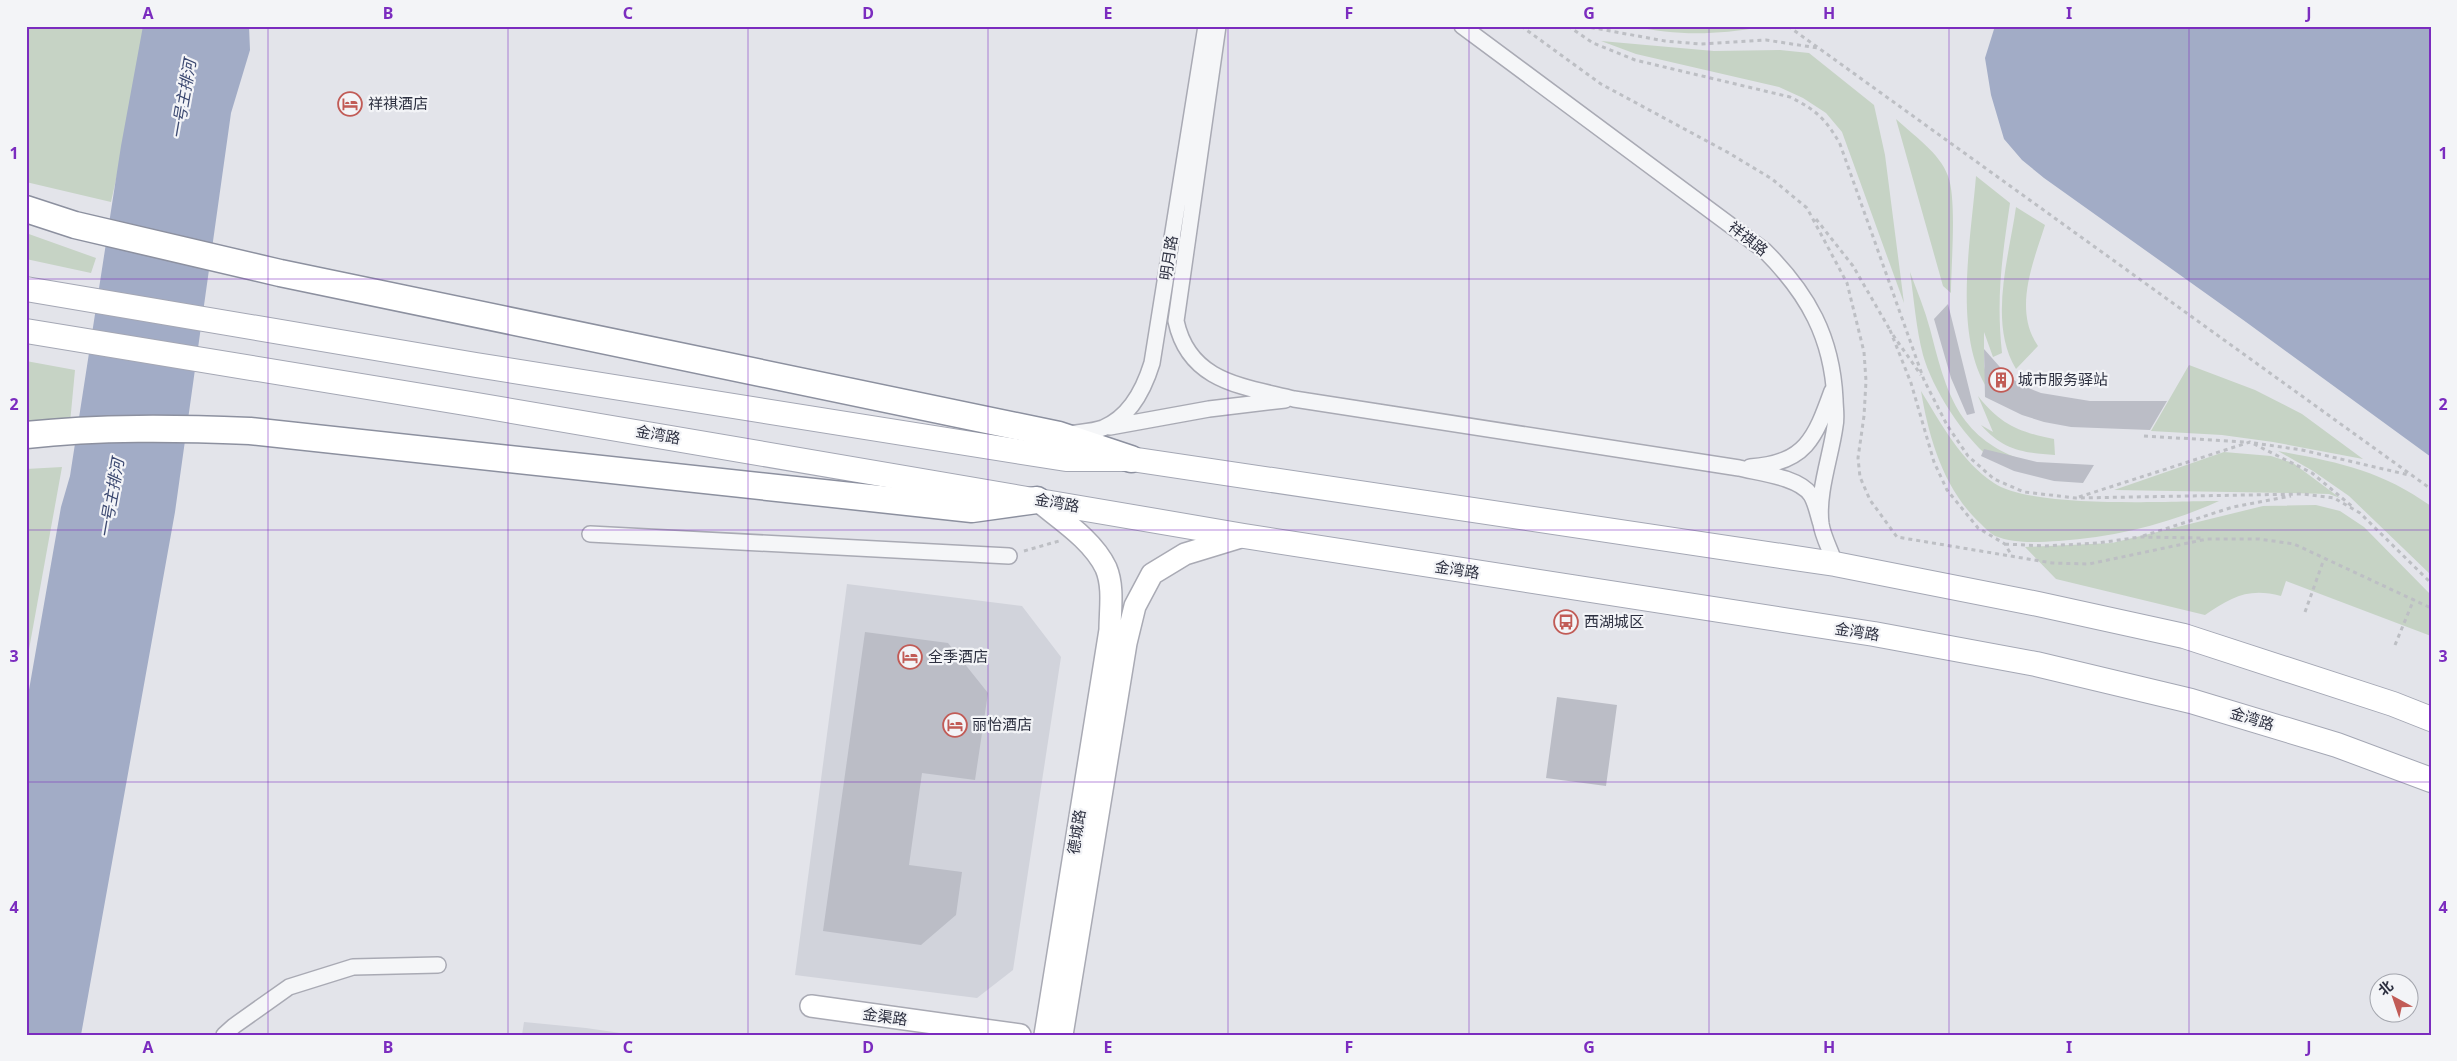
<svg xmlns="http://www.w3.org/2000/svg" width="2457" height="1061" viewBox="0 0 2457 1061" font-family="'Noto Sans','Noto Sans SC',sans-serif">
<rect width="100%" height="100%" fill="#e3e4ea"/>
<!-- built -->
<path fill="#d1d3db" d="M847 584 1022 606 1061 657 1013 970 977 998 795 975Z
M524 1022 586 1028 634 1035H522Z"/>
<!-- green -->
<path fill="#c6d3c5" d="M26 26H144L141 67 111 202 26 182Z
M1632 26H1758L1761 27C1716 35 1677 36 1632 26Z
M1601 41 1714 51 1780 50 1809 53 1874 105 1885 155 1904 303 1842 132 1826 113 1803 98 1779 87 1636 54Z
M1896 119C1913 135 1940 153 1948 176 1957 200 1951 264 1951 293L1943 286Z
M1976 176 2010 203C2002 258 1996 298 2002 353L1993 357 1984 332V366L1992 395C1951 343 1971 239 1976 176Z
M2016 207 2045 225C2033 263 2013 310 2038 346L2016 369C1988 323 2009 257 2016 207Z
M26 233 96 258 91 273 26 259Z
M1910 272C1917 291 1925 310 1930 329 1945 386 1955 433 2015 457H1989C1963 436 1932 388 1923 355 1916 328 1914 299 1910 272Z
M26 361 75 370 70 423 26 429Z
M2189 365 2255 390 2302 414 2363 459 2273 442 2222 435 2151 431Z
M1921 391C1942 425 1961 461 1994 483 2032 509 2170 501 2219 501 2168 524 2115 537 2059 541 2038 542 2015 544 1995 536 1990 533 1985 528 1981 524 1944 490 1929 439 1921 391Z
M1978 396C2001 425 2019 432 2054 439L2055 455C2023 453 2003 450 1981 425L1993 432Z
M2278 451C2338 462 2380 470 2431 506V575L2349 496 2313 471Z
M2224 452 2271 456 2293 463 2340 498 2329 494 2291 493 2114 490Z
M62 467 26 666V469Z
M2316 505 2340 511 2364 527 2431 595V636L2286 581 2281 596C2249 587 2231 597 2205 615L2056 579 2025 547 2112 543 2263 506Z"/>
<!-- water -->
<path fill="#a2acc6" d="M143 26H249L250 50 231 113 175 512 81 1035H26V707L61 507 70 476 121 146Z
M1995 26H2431V457L2246 322 2044 178 2022 160 2004 139 1991 95 1985 58Z"/>
<!-- building -->
<path fill="#bbbdc6" d="M1948 304 1975 413 1967 415 1951 378 1934 319Z
M1984 349 2007 375 2021 385 2041 393 2090 401H2167L2150 430 2071 427 2044 422 2022 415 1985 397Z
M1984 449 2037 462 2094 465 2083 483 2054 481 2014 471 1981 456Z
M865 632 948 643 988 693 975 780 922 773 909 865 962 872 956 915 921 945 823 931Z
M1557 697 1617 705 1606 786 1546 778Z"/>
<g fill="none" stroke-linecap="round" stroke-linejoin="round">
<!-- street casing -->
<g stroke="#a9aab4" stroke-width="18">
<path id="street" d="M1218 26 1176 321C1189 382 1242 386 1294 399L1739 468C1759 473 1799 477 1811 495 1816 503 1818 515 1821 524
M1462 26 1765 251C1808 294 1832 337 1835 399 1835 408 1837 417 1835 426 1831 456 1817 493 1821 524 1823 537 1831 551 1835 564
M1110 427 1209 409 1285 400
M1068 434C1079 432 1092 432 1103 428 1130 417 1144 389 1152 363L1206 26
M1750 467C1806 463 1815 438 1832 391
M590 534 1009 556
M224 1035 234 1026 289 987 353 967 438 965"/>
</g>
<!-- secondary casing -->
<g stroke="#a9aab4" stroke-width="24">
<path id="secondary" d="M1037 500C1060 519 1093 540 1106 568 1114 587 1110 610 1110 630L1045 1035
M811 1006 1020 1035
M1062 1035 1126 643 1135 606 1152 574 1185 554 1244 536"/>
</g>
<!-- primary casing -->
<g stroke="#a4a7b4" stroke-width="26">
<path id="primary" d="M26 289 476 365 1066 459H1131L1835 564 2038 604 2184 636 2393 704 2431 719
M26 331 471 404 1244 536 1874 634 2036 664 2191 701 2337 745 2431 780"/>
</g>
<!-- highway casing -->
<g stroke="#8c909f" stroke-width="29">
<path id="highway" d="M26 209 75 225 280 273 1059 435 1131 459
M26 435C101 427 175 428 250 431L972 509 1037 500"/>
</g>
<!-- path -->
<path stroke="#bdbfc4" stroke-width="3" stroke-dasharray="4 4" stroke-linecap="butt" d="M1521 26 1601 84 1729 153 1772 179 1807 208 1847 283 1864 352 1866 381 1864 416 1858 458 1860 477 1870 500 1897 537 2052 563 2089 564 2207 539H2259L2294 544 2431 608
M1568 26 1593 43 1635 60 1790 97C1816 110 1826 119 1840 144L1924 380 1947 425 1968 456 1994 479 2024 492 2076 498 2303 494 2334 498 2360 513 2431 583
M1583 26 1665 41 1700 44 1766 40 1818 48
M1788 26 2431 489
M1816 219 1853 266 1890 330
M1890 330 1911 383 1934 462 1947 490 1978 528 2005 544 2012 556
M1893 335 1921 375
M2144 436 2245 442
M2254 443 2302 450 2409 475
M2079 497 2250 442 2312 473 2354 508
M2143 536 2233 507 2291 496
M2005 544 2045 546 2098 543 2140 537 2201 538
M1024 551 1059 541
M2305 612 2324 559
M2395 645 2414 599"/>
<!-- street -->
<use href="#street" stroke="#f5f6f8" stroke-width="15"/>
<!-- secondary -->
<use href="#secondary" stroke="#fff" stroke-width="21"/>
<!-- primary -->
<use href="#primary" stroke="#fff" stroke-width="24"/>
<!-- highway -->
<use href="#highway" stroke="#fff" stroke-width="26"/>
</g>
<!-- grid -->
<path fill="none" stroke="#7b2cbf" stroke-width="1" stroke-opacity="0.55" d="M268 26V1035M508 26V1035M748 26V1035M988 26V1035M1228 26V1035M1469 26V1035M1709 26V1035M1949 26V1035M2189 26V1035M26 279H2431M26 530H2431M26 782H2431"/>
<!-- icons -->
<defs>
<g id="hotel-ring" transform="scale(1.25)"><circle r="9.5" fill="#f3f4f7" stroke="#c15b56" stroke-width="1.5"/><path d="M-6-4.5h1.5V1H6V5H4.5V3h-9V5H-6ZM-4 0a1.8 1.8 0 1 1 3.6 0ZM.5 0V-2.5h3Q6-2.5 6 0Z" fill="#c15b56"/></g>
<g id="building-ring" transform="scale(1.25)"><circle r="9.5" fill="#f3f4f7" stroke="#c15b56" stroke-width="1.5"/><path d="M-4-6H4V6H1V3H-1V6H-4ZM-2.5-4.3h1.7v1.8h-1.7ZM.8-4.3h1.7v1.8H.8ZM-2.5-1h1.7V.8h-1.7ZM.8-1h1.7V.8H.8Z" fill="#c15b56"/></g>
<g id="bus-ring" transform="scale(1.25)"><circle r="9.5" fill="#f3f4f7" stroke="#c15b56" stroke-width="1.5"/><path d="M-5-6H5V4H4V6H2V4H-2V6H-4V4H-5ZM-3.5-4V0h7V-4ZM-3.5 1.2v1.5H-2V1.2ZM2 1.2v1.5H3.5V1.2Z" fill="#c15b56"/></g>
</defs>
<g fill-rule="evenodd">
<use href="#hotel-ring" x="350" y="104"/>
<use href="#building-ring" x="2001" y="380"/>
<use href="#bus-ring" x="1566" y="622"/>
<use href="#hotel-ring" x="910" y="657"/>
<use href="#hotel-ring" x="955" y="725"/>
</g>
<g text-anchor="middle" stroke-width="4.5" stroke-linejoin="round" paint-order="stroke">
<!-- poi labels -->
<g font-size="15" fill="#2d3040" stroke="#f3f4f7" text-anchor="start">
<text x="368" y="109">祥祺酒店</text>
<text x="2018" y="385">城市服务驿站</text>
<text x="1584" y="627">西湖城区</text>
<text x="928" y="662">全季酒店</text>
<text x="972" y="730">丽怡酒店</text>
</g>
<!-- street labels -->
<g font-size="15" fill="#2d3040" stroke="#f3f4f7">
<text transform="translate(1748 239) rotate(38)" y="5">祥祺路</text>
<text transform="translate(1169 258) rotate(-81)" y="5">明月路</text>
<text transform="translate(658 435) rotate(10)" y="5">金湾路</text>
<text transform="translate(1057 503) rotate(10)" y="5">金湾路</text>
<text transform="translate(1457 570) rotate(9)" y="5">金湾路</text>
<text transform="translate(1857 632) rotate(9)" y="5">金湾路</text>
<text transform="translate(2252 719) rotate(17)" y="5">金湾路</text>
<text transform="translate(1077 832) rotate(-81)" y="5">德城路</text>
<text transform="translate(885 1017) rotate(8)" y="5">金渠路</text>
</g>
<!-- water labels -->
<g font-size="16" font-style="italic" fill="#3b4870" stroke="#f3f4f7">
<text transform="translate(183 99) rotate(-80)" y="6">一号主排河</text>
<text transform="translate(111 498) rotate(-80)" y="6">一号主排河</text>
</g>
</g>
<!-- border -->
<rect width="2457" height="1061" fill="none" stroke="#f3f4f7" stroke-width="55"/>
<!-- north arrow -->
<g transform="translate(2394 998) rotate(320)"><circle r="24" fill="#f3f4f7" stroke="#a4a6ae"/>
<path d="M0-4L9 19L0 12L-9 19Z" fill="#c15b56"/>
<text y="-8" font-size="14" font-weight="bold" text-anchor="middle" fill="#2d3040">北</text>
</g>
<rect x="28" y="28" width="2402" height="1006" fill="none" stroke="#7b2cbf" stroke-width="2"/>
<g font-size="16" text-anchor="middle" font-weight="bold" fill="#7b2cbf">
<text x="148" y="19">A</text>
<text x="388" y="19">B</text>
<text x="628" y="19">C</text>
<text x="868" y="19">D</text>
<text x="1108" y="19">E</text>
<text x="1349" y="19">F</text>
<text x="1589" y="19">G</text>
<text x="1829" y="19">H</text>
<text x="2069" y="19">I</text>
<text x="2309" y="19">J</text>
<text x="14" y="159">1</text>
<text x="2443" y="159">1</text>
<text x="14" y="410">2</text>
<text x="2443" y="410">2</text>
<text x="14" y="662">3</text>
<text x="2443" y="662">3</text>
<text x="14" y="913">4</text>
<text x="2443" y="913">4</text>
<text x="148" y="1053">A</text>
<text x="388" y="1053">B</text>
<text x="628" y="1053">C</text>
<text x="868" y="1053">D</text>
<text x="1108" y="1053">E</text>
<text x="1349" y="1053">F</text>
<text x="1589" y="1053">G</text>
<text x="1829" y="1053">H</text>
<text x="2069" y="1053">I</text>
<text x="2309" y="1053">J</text>
</g>
</svg>
